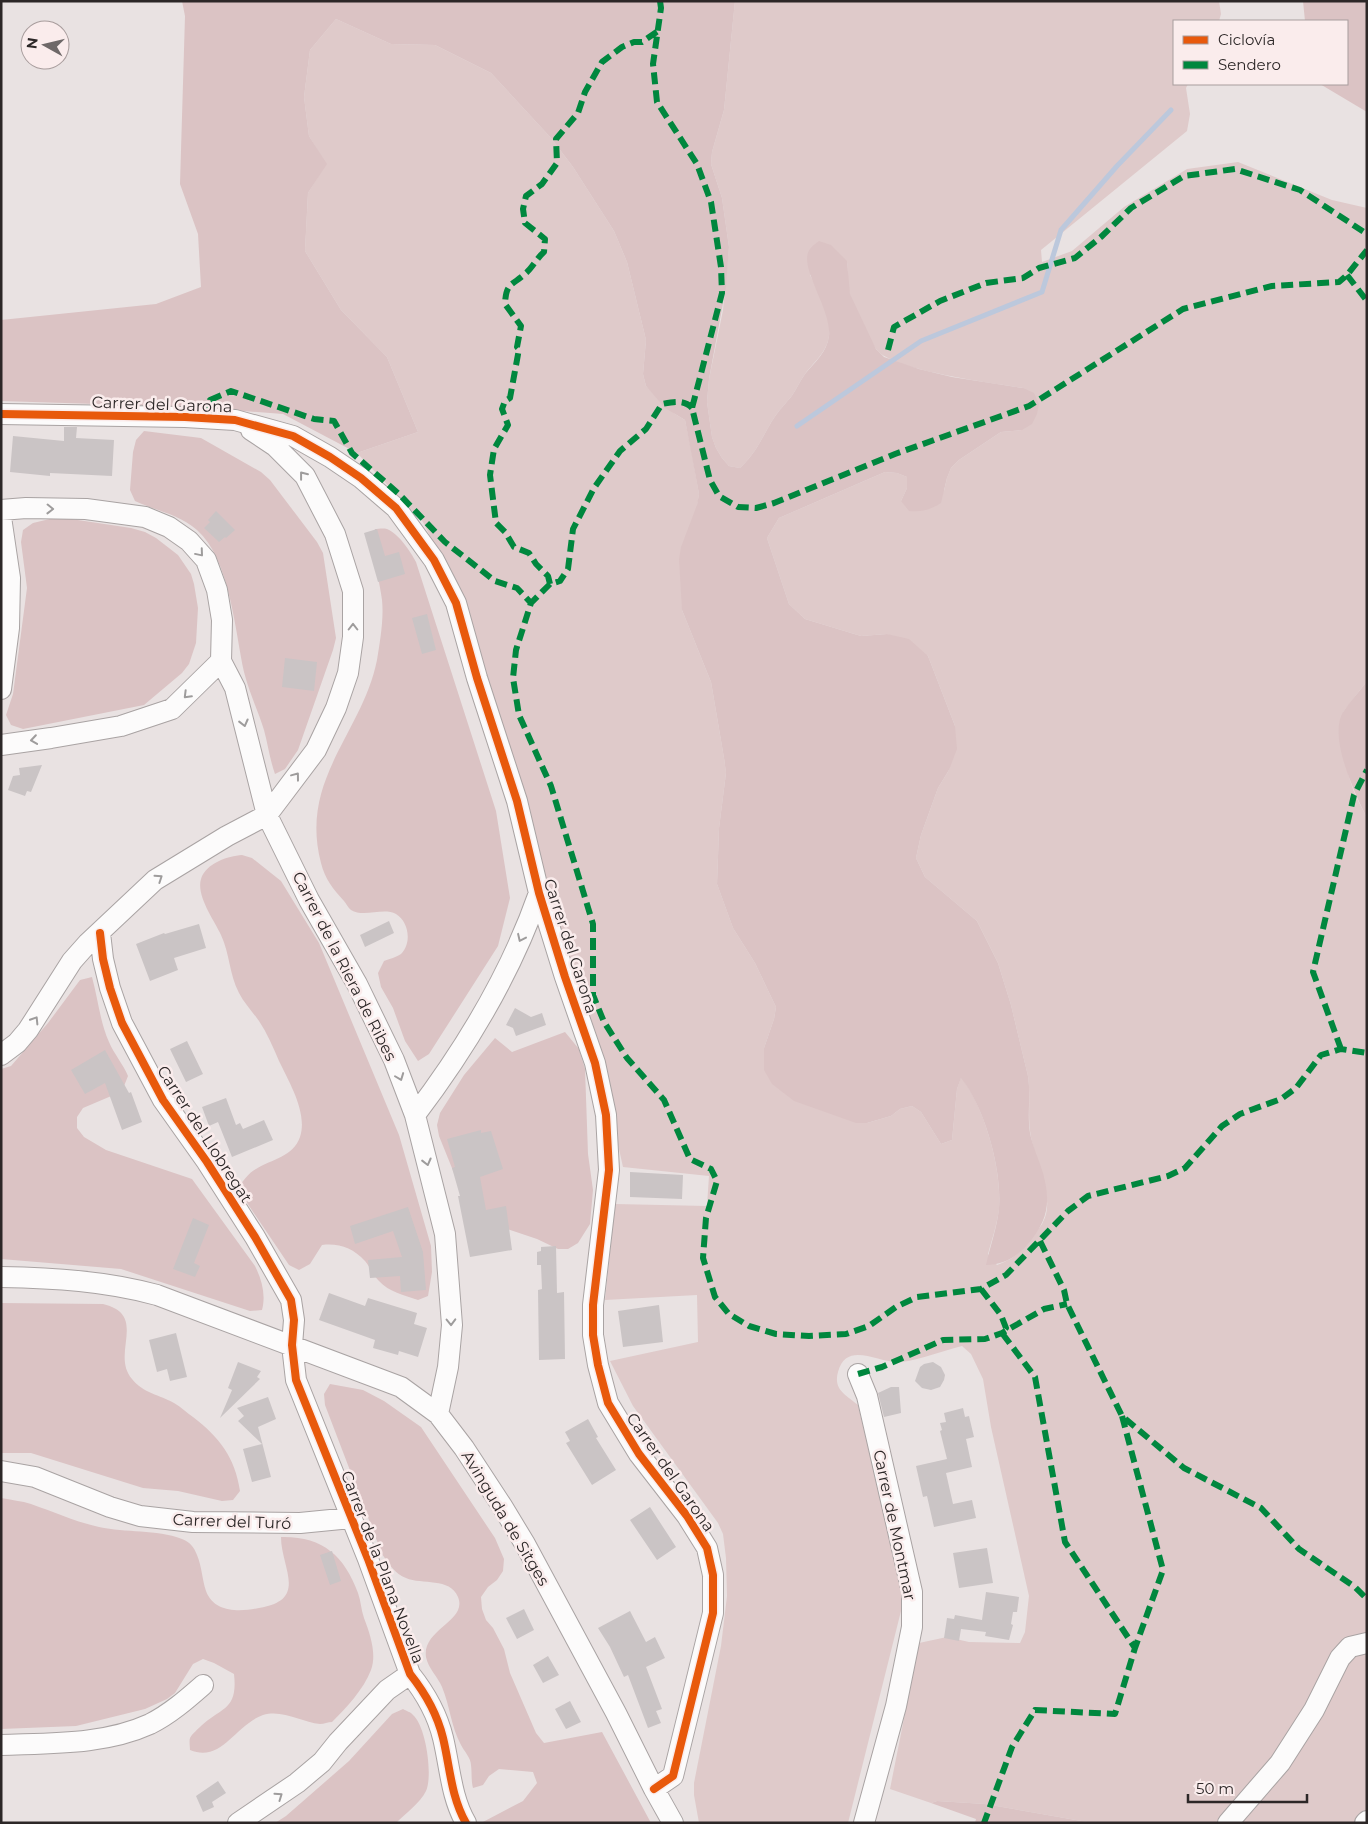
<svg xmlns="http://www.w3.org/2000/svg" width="1368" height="1824" viewBox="0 0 1368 1824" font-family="Montserrat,sans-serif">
<rect width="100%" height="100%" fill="#e9e2e2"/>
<!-- green -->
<path fill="#dfcaca" d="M735 1H1219L1221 14 1219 21H1174V84H1188L1186 88 1190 114 1187 131 1041 250 1042 262 1072 251 1124 207 1187 169 1238 162 1332 200 1367 208V681L1343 712C1344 737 1343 762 1352 786 1355 797 1362 807 1367 818V1823H1093L985 1804 937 1801 931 1803 890 1789 919 1643 947 1637 969 1642 1020 1643 1025 1632 1029 1596 991 1427 983 1379 971 1354 962 1346C942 1351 922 1359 902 1362 880 1365 847 1339 838 1372 833 1390 846 1395 858 1405L904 1599 848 1823H699L694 1795V1783L721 1646 727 1596 726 1558 723 1534 718 1523 633 1406 610 1361 698 1342 697 1295 605 1300 615 1204 707 1206 709 1176 623 1167 602 1073 468 614 423 522 357 453 418 432 387 357 341 310 305 251 308 193 326 164 309 136 304 97 310 50 336 19 391 44 435 45 491 73 551 138 573 167 614 231 627 262 646 340 643 374 646 386 675 414 685 420 691 449 699 494 682 610 711 682 724 758 726 773 719 828 717 884 733 928 755 963 776 1007 774 1019 764 1048 867 1123 891 1116 900 1109 912 1106 921 1112 941 1144 952 1140 957 1089 961 1077C985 1108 1002 1170 999 1209 997 1225 992 1239 988 1254L997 1265C1017 1257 1018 1254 1032 1237 1035 1232 1041 1227 1043 1222 1056 1199 1035 1160 1031 1137 1027 1117 1031 1097 1028 1076L1011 1005 998 963 977 921 925 877 916 858 921 835 938 788 949 770 955 726 928 656 887 634 861 636 805 619 789 604 767 538 779 518 885 472 897 473 907 477V488L901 501 944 491 947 478 951 468 959 460 1001 432 1022 430 1023 388C993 383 894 371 877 350 871 343 853 304 850 295 847 285 848 271 847 261L810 275C819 293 832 314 829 336 827 352 814 362 805 374 800 381 796 390 791 397 786 403 781 408 776 415 762 435 760 449 740 468L729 466 722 458 716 448 712 437 707 402 709 379 723 310 729 247 722 198 711 164 712 152 724 110Z"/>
<!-- forest -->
<path fill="#dbc3c4" d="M182 1H735L724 110 712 152 711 164 722 198 729 247 726 287 709 379 707 402 712 437 716 448 722 458 729 466 740 468C760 449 762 435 776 415 781 408 786 403 791 397 796 390 800 381 805 374 815 362 827 352 829 336 832 309 797 266 810 249 812 246 816 243 819 241L831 245 847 261 850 294 876 349 884 357 919 369 952 377 1023 388 1034 393 1039 404 1037 414 1032 424 1022 430 1001 432 959 460 951 468 947 478 941 503C930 510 922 512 909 511L901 501 907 488V477L897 473 885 472 779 518 767 538 789 604 805 619 861 636 887 634 909 639 928 656 955 726 957 749 949 770 938 788 921 835 916 858 925 877 977 921 998 963 1011 1005 1028 1076C1031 1095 1027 1114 1030 1133 1033 1148 1039 1159 1043 1173 1051 1203 1048 1220 1028 1244 1017 1257 1003 1265 986 1265 990 1246 997 1228 999 1208 1002 1170 985 1108 961 1078L957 1089 952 1140 941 1144 921 1112 912 1106 900 1109 891 1116 867 1123H856L794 1101 772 1084 764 1070V1048L774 1019 776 1007 755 963 733 928 717 884 719 828 726 773 724 758 711 682 682 610 679 559 681 547 697 505 699 494 685 420 665 408 646 386 643 374 646 340 627 262 614 231 573 167 551 138 491 73 435 45 391 44 336 19 310 50 304 97 309 136 327 164 308 193 305 251 341 310 387 357 418 432 357 453 283 414 191 407 1 401V320L156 304 201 287 198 234 180 184 185 16Z
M1303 1H1367V112L1320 84H1347V21H1305Z
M144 431 201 438 261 472 270 480 317 542 323 553 336 638 333 650 298 750 285 769 275 774C270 760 268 745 264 730 258 711 249 692 244 672 235 631 230 559 197 530 179 514 156 511 135 501L130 490 133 452 136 440Z
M58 517 131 528 145 532 156 538 178 555 191 574 194 584 198 608 196 643 189 664 182 673 144 705 23 729 11 725 6 715 13 694 27 588 21 542 23 530 33 523Z
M375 529C378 529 383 528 387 529 398 533 411 552 416 562L496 811 510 898 498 946 429 1054 418 1061 405 1041 393 1008 381 987 378 973 384 961C389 959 397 957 401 954 412 943 409 922 396 914 383 907 364 918 351 910 348 908 346 903 344 901 333 889 325 879 321 863 299 779 362 734 377 660 380 641 384 619 382 600 379 576 370 552 375 529Z
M1367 681V818C1355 794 1328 737 1343 712 1350 701 1360 691 1367 681Z
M242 855 252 858 281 881 319 943 399 1135 431 1246 432 1272 428 1296 418 1300C404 1295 389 1292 379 1281 373 1275 370 1267 365 1261 353 1248 339 1243 322 1245L310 1264 299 1270 289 1265 237 1188C243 1182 248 1173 256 1169 272 1159 293 1157 300 1137 308 1113 289 1082 279 1061 273 1047 267 1033 259 1021 252 1011 244 1003 239 993 229 974 230 954 221 935 214 920 196 896 201 879 206 863 228 856 242 855Z
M92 977C98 999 100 1022 109 1042 114 1054 123 1064 128 1076L124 1086 116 1094 83 1108 77 1117V1128L84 1137 106 1150 192 1179 255 1266C262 1280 266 1295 262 1310L250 1311 121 1269 1 1259V1069L11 1066 48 1023 80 980Z
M565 1032 579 1049 585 1069 588 1154 593 1190 590 1224 578 1243 568 1249H558L537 1239 501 1227 456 1178 439 1136 437 1125 440 1113 464 1075 495 1038 512 1052Z
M1 1303 103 1304C149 1315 110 1354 132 1379 143 1393 160 1395 174 1403 181 1407 187 1413 193 1417 219 1437 235 1457 240 1491L233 1500 222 1501 178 1491 143 1488 31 1453H1Z
M330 1384 363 1390 384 1401 421 1427 495 1538 504 1559 503 1571 497 1580 488 1587 481 1597 482 1609 486 1620 493 1628 504 1649 510 1673 536 1733 544 1743 602 1732 651 1823H481L523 1801 537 1783 533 1772 499 1769 489 1776 483 1785 473 1788C471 1780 472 1773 471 1765 471 1758 464 1751 461 1745 451 1727 450 1706 442 1687 438 1677 428 1668 426 1657 422 1629 468 1621 458 1597 450 1577 422 1585 406 1578 395 1574 389 1564 382 1554L325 1405 324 1394Z
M1 1498C11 1500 22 1501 31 1504 54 1512 76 1522 99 1527 126 1533 156 1529 182 1539 190 1542 194 1547 197 1555 202 1567 202 1579 206 1591 214 1613 240 1612 259 1608 309 1600 281 1568 281 1537 322 1536 344 1555 358 1593 361 1601 361 1610 364 1618 370 1634 377 1654 371 1670 364 1689 346 1708 332 1722 328 1722 324 1724 320 1724 302 1722 282 1709 263 1715 235 1725 222 1763 190 1750 190 1747 189 1741 190 1738 192 1734 198 1729 201 1726 222 1707 238 1710 234 1674L214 1663 203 1659 193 1664 175 1693 167 1699 145 1709 76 1726 1 1729Z
M403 1709C406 1711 411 1712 413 1715 426 1726 433 1776 426 1791 420 1803 406 1813 396 1823H275L286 1816 349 1761 392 1714Z
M937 1801 985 1804 1093 1823H975L976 1819 931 1803Z"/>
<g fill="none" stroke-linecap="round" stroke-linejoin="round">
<!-- stream -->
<path stroke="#bcc8dc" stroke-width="5" d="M797 426 921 341 1042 292 1061 230 1117 166 1171 110"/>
</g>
<!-- building -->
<path fill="#cac4c5" d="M64 427H77L76 438 114 440 112 476 50 473V476L10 472 13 436 64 441Z
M216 511 235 530 226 538 225 537 219 542 204 528 210 522 208 520Z
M377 529 385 556 399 552 405 574 378 582 364 533Z
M427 614 436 650 422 654 412 618Z
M285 658 317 662 314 691 282 687Z
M42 765 31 792 27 791 25 796 8 790 13 776 20 775 19 768Z
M389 921 394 933 365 947 360 935Z
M199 924 206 948 174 958 178 970 150 981 136 944 164 933 165 934Z
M515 1008 531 1017 542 1013 546 1025 516 1036 513 1028 506 1025Z
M187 1041 203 1074 186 1082 170 1049Z
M105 1050 129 1093 131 1092 142 1122 122 1130 105 1083 85 1094 71 1070Z
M226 1098 236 1125 240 1123 243 1129 264 1120 273 1140 232 1157 218 1122 209 1126 202 1107Z
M481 1130V1133L491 1131 503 1169 480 1177 486 1210 506 1206 512 1250 470 1257 458 1196H460L452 1168 455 1167 447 1139Z
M630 1172 683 1175 682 1199 630 1197Z
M408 1207 423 1252 426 1290 401 1292 400 1276 370 1278 368 1260 402 1257 393 1231 355 1244 350 1226Z
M193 1218 209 1225 194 1263 200 1266 195 1277 173 1269Z
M556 1246 557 1293 564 1292 565 1359 539 1360 538 1290 542 1289 541 1265H537V1252L541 1251V1247Z
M329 1293 365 1306 368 1298 417 1313 414 1324 427 1328 418 1357 399 1351 398 1355 373 1348 375 1340 319 1320Z
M659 1305 663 1342 623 1347 618 1311Z
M176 1333 187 1377 170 1381 167 1369 157 1372 149 1340Z
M238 1362 261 1371 257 1377 260 1379 220 1418 232 1390 228 1388Z
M933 1362 941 1367 945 1375 944 1380 940 1387 931 1390 922 1388 915 1381 920 1367 924 1364Z
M891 1387H899L901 1413 884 1417 878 1393Z
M268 1397 276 1419 258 1427 271 1477 252 1482 243 1449 262 1444 238 1421 244 1416 237 1408Z
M963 1408 965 1417 969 1416 974 1437 966 1439 972 1467 946 1473 953 1504 972 1500 976 1518 934 1527 927 1496 923 1497 916 1466 947 1459 940 1431 942 1430 940 1423 946 1422 944 1413Z
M588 1419 598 1437 596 1438 616 1470 592 1485 566 1443 570 1441 565 1432Z
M650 1507 676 1547 657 1560 630 1520Z
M987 1548 993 1583 959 1588 953 1553Z
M332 1551 341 1581 330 1585 320 1555Z
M986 1592 1019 1597 1017 1612H1013L1011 1624 1013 1625 1009 1640 985 1636 986 1632 961 1629 959 1641 944 1638 947 1618 954 1619 955 1615 982 1620Z
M524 1609 534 1630 517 1639 506 1618Z
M630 1611 646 1642 655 1637 665 1658 646 1667 662 1709 656 1711 661 1723 648 1728 628 1675 624 1677 610 1647 598 1628Z
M548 1656 559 1675 543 1683 533 1665Z
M570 1701 581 1722 566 1729 555 1709Z
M218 1781 226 1793 212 1802 214 1807 203 1812 196 1796Z"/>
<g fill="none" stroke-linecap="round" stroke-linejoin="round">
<!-- minor casing -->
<g stroke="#a9a3a3" stroke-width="22">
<path id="minor" d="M1 414 185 417 235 420 293 436 330 457 361 478 396 508 434 560 456 603 477 678 517 801 539 893 565 977 595 1063 606 1115 609 1170 593 1305V1335L598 1365 608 1403 639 1454 687 1516 707 1548 713 1575V1613L673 1776 654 1789
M1 510 26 508 86 509 145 517 169 527 189 541 206 560 217 590 222 620 221 661 235 688 267 815 309 900 357 984 394 1060 415 1115 445 1234 452 1325 448 1367 438 1414
M1 517 10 578 9 628 1 689
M1 745 51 738 121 726 172 709 221 661
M100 933 103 959 110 988 122 1023 163 1100 207 1162 255 1237 291 1300 294 1320 292 1345 296 1380 368 1559 410 1674C426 1694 437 1713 443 1738 450 1767 451 1797 466 1823
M1 1055 17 1043 28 1030 72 961 88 943 155 880 227 836 267 815 316 750 336 708 348 673 353 637V591L335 534 305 476 275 446 251 430
M415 1115C466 1048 511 973 539 893
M1 1277C54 1278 106 1281 157 1295L401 1387 438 1414 464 1448 502 1506 525 1544 616 1713 654 1789 673 1823
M858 1374 867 1396 912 1592V1627L896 1706 864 1823
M1 1471 35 1477 110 1507 140 1516 193 1522 300 1523 351 1518
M1 1745C51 1743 104 1745 150 1724 170 1714 187 1699 203 1685
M238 1823 297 1783 322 1762 338 1742 387 1690 410 1674
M1228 1823 1280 1763 1314 1710 1340 1658 1350 1647 1367 1643
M1365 1823 1367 1821"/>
</g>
<!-- minor -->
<use href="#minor" stroke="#fcfbfb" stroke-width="20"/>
<!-- quiet -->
<path stroke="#00873e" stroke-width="6" stroke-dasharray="12 6" stroke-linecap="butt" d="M660 1 661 8 653 64 657 102 697 164 711 202 721 267 722 293 692 408 710 480 719 496 738 507 756 508 774 503 895 454 1029 406 1183 309 1272 286 1339 282 1347 275 1367 250
M1347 275 1367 301
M888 350 894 327 940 301 986 283 1023 278 1039 268 1075 258 1101 237 1131 208 1184 176 1235 169 1300 190 1364 232 1367 231
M692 408C684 399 672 402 662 404L646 429 620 451 594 488 573 529 568 569 560 581 550 584 531 603 516 650 513 678 519 715 551 786 593 924V995L604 1022 627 1058 664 1100 690 1159 711 1169 717 1181 706 1218 703 1258 715 1297 729 1314 749 1326 776 1334 809 1336 846 1334 869 1326 896 1307 917 1297 981 1289 1006 1275 1068 1211 1088 1196 1168 1176 1185 1168 1222 1126 1240 1114 1281 1099 1296 1088 1321 1055 1341 1049 1367 1053
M209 418 210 400 231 391 314 419 334 421 352 453 399 494 445 542 495 581 517 588 531 603
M550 584 548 576 536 564 529 553 514 547 505 532 496 523 490 475 494 449 508 425 502 409 505 401 510 398 519 349 517 347 521 326 505 304C506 282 512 286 526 273 533 267 536 259 544 252L545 239 525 223 523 209 526 196 542 184 557 163 556 139 578 113 585 92 602 62 622 47 634 42H642L658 31
M1341 1049 1313 972 1354 795 1367 770
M1040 1241 1064 1290 1067 1304 1122 1416 1184 1468 1261 1508 1299 1549 1355 1587 1367 1599
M981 1289 1001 1315 1006 1328 1002 1333 1035 1377 1065 1542 1135 1648 1115 1714 1035 1710 1012 1747 984 1823
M858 1374 882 1367 943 1340 985 1339 1002 1333 1044 1309 1067 1304
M1122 1416 1163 1570 1135 1648"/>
<!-- cycleway casing -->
<g stroke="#faecec" stroke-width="11">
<path id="cycleway" d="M1 414 185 417 235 420 293 436 330 457 361 478 396 508 434 560 456 603 477 678 517 801 539 893 565 977 595 1063 606 1115 609 1170 593 1305V1335L598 1365 608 1403 639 1454 687 1516 707 1548 713 1575V1613L673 1776 654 1789
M100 933 103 959 110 988 122 1023 163 1100 207 1162 255 1237 291 1300 294 1320 292 1345 296 1380 368 1559 410 1674C426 1694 437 1713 443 1738 450 1767 451 1797 466 1823"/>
</g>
<!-- cycleway -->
<use href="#cycleway" stroke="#e8590c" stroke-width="8"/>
</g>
<!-- one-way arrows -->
<defs><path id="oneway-chevron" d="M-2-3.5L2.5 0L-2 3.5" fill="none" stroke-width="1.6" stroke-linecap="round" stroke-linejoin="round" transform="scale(1.25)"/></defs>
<g stroke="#9e9c9c">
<use href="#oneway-chevron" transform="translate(303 475) rotate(-128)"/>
<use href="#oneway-chevron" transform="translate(50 509) rotate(1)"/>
<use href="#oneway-chevron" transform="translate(200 553) rotate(50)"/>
<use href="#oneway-chevron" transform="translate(353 627) rotate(-90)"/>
<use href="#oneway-chevron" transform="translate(187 695) rotate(135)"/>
<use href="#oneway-chevron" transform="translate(244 723) rotate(76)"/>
<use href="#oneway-chevron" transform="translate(34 740) rotate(172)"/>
<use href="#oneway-chevron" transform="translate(296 776) rotate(-53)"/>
<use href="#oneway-chevron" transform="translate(159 878) rotate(-34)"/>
<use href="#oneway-chevron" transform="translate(521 938) rotate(115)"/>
<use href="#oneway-chevron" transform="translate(35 1020) rotate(-58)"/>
<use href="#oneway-chevron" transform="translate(400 1077) rotate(69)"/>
<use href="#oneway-chevron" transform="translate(427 1162) rotate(76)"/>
<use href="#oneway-chevron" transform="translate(451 1322) rotate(89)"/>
<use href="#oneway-chevron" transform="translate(279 1796) rotate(-35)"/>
</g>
<g text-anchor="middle" stroke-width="5" stroke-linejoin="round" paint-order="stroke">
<!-- street labels -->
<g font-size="16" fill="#2c2727" stroke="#faecec">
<text transform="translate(162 404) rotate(2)" y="6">Carrer del Garona</text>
<text transform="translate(571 946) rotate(72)" y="6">Carrer del Garona</text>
<text transform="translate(345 966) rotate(63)" y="6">Carrer de la Riera de Ribes</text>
<text transform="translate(205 1134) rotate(57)" y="6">Carrer del Llobregat</text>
<text transform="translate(671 1472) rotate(55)" y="6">Carrer del Garona</text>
<text transform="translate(506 1518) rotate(59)" y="6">Avinguda de Sitges</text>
<text transform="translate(232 1521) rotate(2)" y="6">Carrer del Turó</text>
<text transform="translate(895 1525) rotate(78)" y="6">Carrer de Montmar</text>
<text transform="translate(383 1567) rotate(69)" y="6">Carrer de la Plana Novella</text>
</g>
</g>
<!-- border -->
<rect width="1368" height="1824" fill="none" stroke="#2c2727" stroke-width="5"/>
<!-- legend -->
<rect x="1173" y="20" width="175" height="65" fill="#faecec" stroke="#a89d9d"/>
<rect x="1183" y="36" width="25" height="8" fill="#e8590c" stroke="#a89d9d"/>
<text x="1218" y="45" font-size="15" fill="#2c2727">Ciclovía</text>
<rect x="1183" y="61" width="25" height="8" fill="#00873e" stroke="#a89d9d"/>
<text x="1218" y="70" font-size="15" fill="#2c2727">Sendero</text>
<!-- north arrow -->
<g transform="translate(45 45) rotate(278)"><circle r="24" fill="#faecec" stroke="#a89d9d"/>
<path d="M0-4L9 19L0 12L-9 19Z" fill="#6e6868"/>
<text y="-8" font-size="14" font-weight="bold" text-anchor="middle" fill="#2c2727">N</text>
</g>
<!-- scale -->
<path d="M1188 1794v8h119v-8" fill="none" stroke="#2c2727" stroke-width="2.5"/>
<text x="1196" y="1794" font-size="15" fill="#2c2727" stroke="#faecec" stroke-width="4" paint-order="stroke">50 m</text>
</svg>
